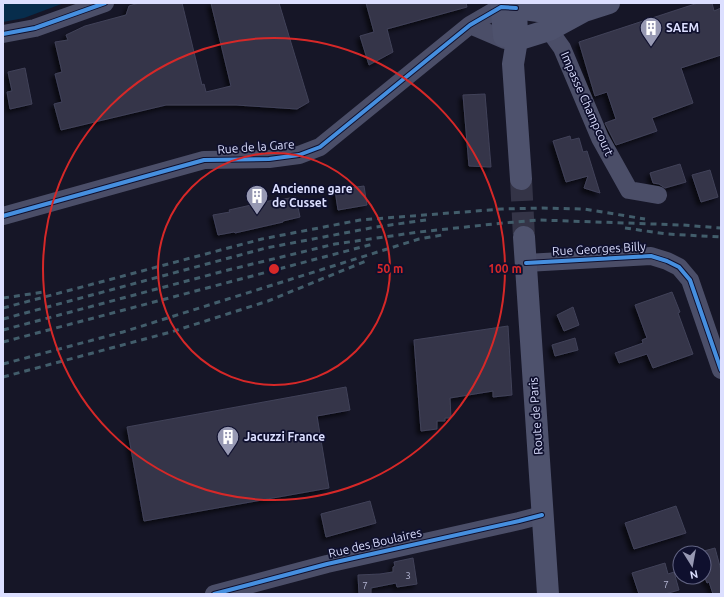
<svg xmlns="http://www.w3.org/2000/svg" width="724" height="597" viewBox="0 0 724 597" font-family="Ubuntu,sans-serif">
<defs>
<filter id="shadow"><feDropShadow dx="-3.5" dy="3.5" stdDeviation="2" flood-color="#0009"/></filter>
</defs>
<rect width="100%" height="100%" fill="#161627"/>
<!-- water -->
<path fill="#072d4c" d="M3 3H64L24 18 3 22Z"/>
<!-- building -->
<path fill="#353548" stroke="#414259" filter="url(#shadow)" d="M139 3H182L202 85 204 84 206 92 231 86 211 3H279L309 102 297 109 236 105H166L61 130 54 104 62 102 55 74 62 72 55 42 68 40 66 35 85 26 126 15 129 6Z
M366 3H466L467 7 387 29 393 52 369 65 360 36 374 32Z
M698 3H712L714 11 721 8V55L681 68 693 103 652 118 657 131 616 145 605 123 616 119 607 92 595 96 579 42Z
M25 68 32 104 10 109 7 92 12 91 8 72Z
M485 94 491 167 469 166 463 95Z
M570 136 571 140 579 138 583 152 587 151 600 193 584 188 588 176 566 182 553 141Z
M680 164 686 182 665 188 659 184 653 183 650 173Z
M710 170 718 197 701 202 692 175Z
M364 186 367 205 338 210 335 190Z
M296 197 300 217 283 221V222L235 233 234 232 218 235 213 215 230 212 229 210 278 199V200Z
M672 292 680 312 678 313 693 354 653 368 647 354 619 363 615 353 643 343 642 340 647 338 635 305Z
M573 307 579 325 564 331 557 315Z
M508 326 512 395 493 397V391L450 398 451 418H445V421H437V429L421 431 414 340Z
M575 338 578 350 555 356 552 345Z
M346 387 350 410 317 416 329 488 144 521 127 427Z
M370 501 376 523 326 537 321 514Z
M676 506 686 533 634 549 625 523Z
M715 548 721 570V594H713L709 582 707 583 704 575V551Z
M413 558 417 584 397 587 396 583 371 588V594H359L358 575 380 574 393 572V567L395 566 394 562Z
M665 563 668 574 674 572 679 590 665 594H639L632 573Z"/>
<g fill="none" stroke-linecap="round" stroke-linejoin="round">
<!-- secondary-tunnel -->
<path stroke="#343447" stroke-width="22" stroke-dasharray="22 11" stroke-linecap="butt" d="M521 179 524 237"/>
<!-- minor -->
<path stroke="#4b4e68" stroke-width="18" d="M547 16 549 30 562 48 600 138 629 190 658 195
M470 25 505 40H516
M3 34 35 28 105 3
M3 216 204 160 269 159 299 155 320 147 470 25 501 7H514
M526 263 651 256 667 261 679 267 690 280 721 370
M214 594 327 564 519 521 542 515"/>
<!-- secondary -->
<path stroke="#4e526d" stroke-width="22" d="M501 3 504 36
M516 3 517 40 513 64 521 179
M516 8 546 12 581 11
M517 40 549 30 584 11 609 3
M524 237 548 594"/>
<!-- rail -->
<path stroke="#425d6b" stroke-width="3" stroke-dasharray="6 5" stroke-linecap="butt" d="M625 228 667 234 721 237
M3 298 44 292
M3 308 262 239 360 220 502 209 542 208 584 209 645 219
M3 319 266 248 376 227 426 220
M3 330 228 270 335 244 419 232 503 223 540 220 682 225 721 228
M3 342 373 244
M3 364 123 332 419 239 442 235
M3 377 171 332 268 301 366 261"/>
<!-- cycleway casing -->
<g stroke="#0f102e" stroke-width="6">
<path id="cycleway" d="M3 34 35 28 105 3
M3 216 204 160 269 159 299 155 320 147 470 25 501 7 516 8
M526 263 651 256 667 261 679 267 690 280 721 370
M214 594 327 564 519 521 542 515"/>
</g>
<!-- cycleway -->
<use href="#cycleway" stroke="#468fdf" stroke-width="4"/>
</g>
<!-- distance rings -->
<g fill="none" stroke="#d62828" stroke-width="2">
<circle cx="274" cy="269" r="116"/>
<circle cx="274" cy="269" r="231"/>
</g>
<!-- icons -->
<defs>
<g id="building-pin" transform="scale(1.15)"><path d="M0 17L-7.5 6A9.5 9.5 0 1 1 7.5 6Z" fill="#9799b3" stroke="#0f102e"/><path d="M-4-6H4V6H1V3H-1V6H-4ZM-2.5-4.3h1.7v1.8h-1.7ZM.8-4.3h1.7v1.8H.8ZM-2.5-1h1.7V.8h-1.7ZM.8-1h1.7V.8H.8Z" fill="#fff"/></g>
</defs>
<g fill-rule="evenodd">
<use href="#building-pin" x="651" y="28"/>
<use href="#building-pin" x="257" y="196"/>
<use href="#building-pin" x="228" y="437"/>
</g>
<g text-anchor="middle" stroke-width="3.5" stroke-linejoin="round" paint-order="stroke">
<!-- number labels -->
<g font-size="10" fill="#b2b4d1">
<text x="408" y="579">3</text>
<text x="666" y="588">7</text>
<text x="365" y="589">7</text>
</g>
<!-- poi labels -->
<g font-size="12" font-weight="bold" fill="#dcdfff" stroke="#0f102e" text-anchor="start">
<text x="666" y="32">SAEM</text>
<text x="272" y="193">Ancienne gare<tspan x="272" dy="14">de Cusset</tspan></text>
<text x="244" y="441">Jacuzzi France</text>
</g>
<!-- street labels -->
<g font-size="12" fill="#dcdfff" stroke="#0f102e">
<text transform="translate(587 104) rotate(66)" y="4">Impasse Champcourt</text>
<text transform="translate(256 147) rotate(-4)" y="4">Rue de la Gare</text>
<text transform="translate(599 249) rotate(-3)" y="4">Rue Georges Billy</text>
<text transform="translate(536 416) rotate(-94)" y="4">Route de Paris</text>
<text transform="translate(375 543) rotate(-13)" y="4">Rue des Boulaires</text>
</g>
</g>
<circle cx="274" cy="269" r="6" fill="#d62828" stroke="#0f102e" stroke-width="2"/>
<g font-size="12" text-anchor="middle" font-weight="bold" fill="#d62828" stroke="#0f102e" stroke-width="3.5" stroke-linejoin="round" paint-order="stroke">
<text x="390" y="273">50 m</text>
<text x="505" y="273">100 m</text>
</g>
<!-- border -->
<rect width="724" height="597" fill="none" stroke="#dcdfff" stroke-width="8"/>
<!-- north arrow -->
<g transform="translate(692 565) rotate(169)"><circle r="19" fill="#0f102e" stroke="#616382"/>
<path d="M0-3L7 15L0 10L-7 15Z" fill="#9799b3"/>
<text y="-6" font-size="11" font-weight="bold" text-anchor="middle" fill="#dcdfff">N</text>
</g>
</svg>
